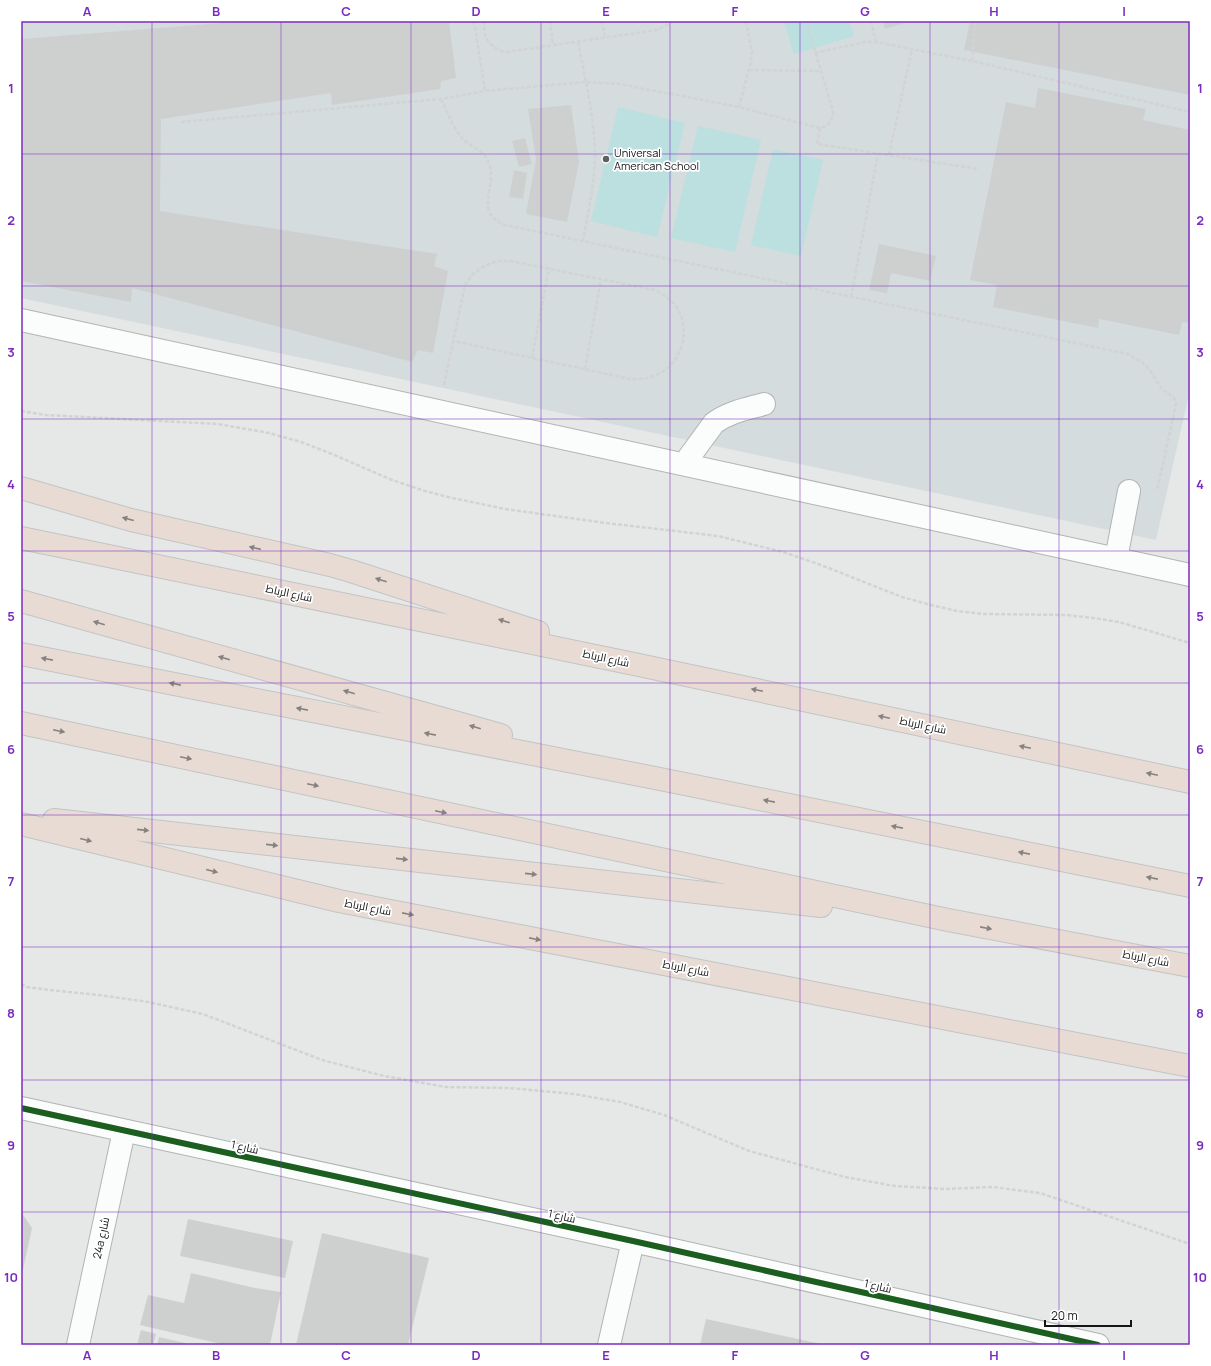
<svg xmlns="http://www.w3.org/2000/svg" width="1211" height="1366" viewBox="0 0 1211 1366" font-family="Manrope,Cairo,sans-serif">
<rect width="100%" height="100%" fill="#e6e8e8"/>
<!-- built -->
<path fill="#d4dcdd" d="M21 21H1190V390L1156 540 21 298Z"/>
<!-- green -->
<path fill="#bcdfe0" d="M784 21H849L854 36 794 54Z
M618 107 685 123 657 237 591 221Z
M698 126 761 140 735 252 671 238Z
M773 149 823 160 801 256 751 245Z"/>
<!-- building -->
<path fill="#ced0d0" d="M247 21H449L456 78 441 81 440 89 332 105 331 93 161 119 160 211 437 254 434 266 448 271 433 353 418 350 412 362 132 288 131 302 21 281V39Z
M883 21H911L885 29Z
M970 21H1190V95L964 50Z
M1038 88 1146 109 1143 120 1190 130V323L1182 322 1179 335 1099 319 1098 328 993 307 997 285 970 280 1006 102 1035 108Z
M571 105 579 162 567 222 526 214 536 159 528 109Z
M525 138 532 164 519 167 512 141Z
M514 170 527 173 523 199 509 197Z
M879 244 936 256 930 281 891 273 887 293 869 290Z
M21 1212 32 1228 22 1274H21Z
M188 1219 293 1241 285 1278 180 1256Z
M322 1233 429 1258 408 1345H296Z
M191 1273 255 1288 281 1292 270 1345H225L140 1325 148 1295 184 1303Z
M706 1319 821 1344 820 1345H700Z
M141 1330 156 1334 153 1345H137Z
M159 1337 189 1344V1345H157Z"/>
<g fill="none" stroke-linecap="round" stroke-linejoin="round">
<!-- minor casing -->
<g stroke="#b2b4b4" stroke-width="24">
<path id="minor" d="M21 320 1190 575
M684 464 714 423C729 412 746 409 764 404
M1116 559 1129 491
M21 1108 633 1241 1098 1345
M78 1345 124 1131
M609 1345 633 1241"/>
</g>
<!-- highway casing -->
<g stroke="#c3c4c4" stroke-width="24">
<path id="highway" d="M21 488 131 520 330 565 351 571 538 632
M21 538 634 664 1190 782
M21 601 501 735
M21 654 660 779 1190 886
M21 723 948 920 1190 966
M54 820 821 906
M21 824 339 901 1190 1066"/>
</g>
<!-- path -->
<path stroke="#d2d3d3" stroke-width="2.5" stroke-dasharray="4 2" stroke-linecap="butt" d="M474 21 485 91
M485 21C481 37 491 49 506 52L657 30 665 26 672 21
M550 21 553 45
M602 21 605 38
M871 21 876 42
M578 42C585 78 594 116 595 153 595 182 588 213 583 241
M815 53 865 42H876L972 61 1190 112
M972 61 975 21
M749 70 821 71
M441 99C448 112 453 129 463 139 471 147 483 150 488 161 500 185 471 211 505 225L1128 354 1143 363 1150 370 1161 388 1174 398 1176 404 1157 491
M739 107 751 61 752 52 746 21
M181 122 441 99 485 91 585 82 619 84 739 107 820 128C829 126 834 119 833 111L806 21
M820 128 817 144 978 169
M889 155 912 49
M851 297 878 154
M532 358 549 268
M585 369 601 279
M444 385 465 285 473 274 484 266 497 261H510L655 290C662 294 669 298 675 305 693 329 682 365 654 376 646 379 638 379 630 379L453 341
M21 411 46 415 218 424 269 433 301 442 332 454 392 480 425 491 448 497 505 509 606 523 718 536 783 552 821 565 902 597 931 605 957 611 984 614 1067 615 1093 618 1119 622 1190 643
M21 984 27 987 49 990 99 995 148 1002 203 1014 322 1060 384 1076 446 1087 509 1088 574 1094 620 1102 664 1115 749 1151 845 1177 895 1186 945 1189 993 1187 1040 1193 1190 1244"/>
<!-- minor -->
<use href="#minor" stroke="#fbfcfc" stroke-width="22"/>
<!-- highway -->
<use href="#highway" stroke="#e7dbd4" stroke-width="22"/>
<!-- cycleway casing -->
<g stroke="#fff" stroke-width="8">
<path id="cycleway" d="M21 1108 633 1241 1098 1345"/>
</g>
<!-- cycleway -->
<use href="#cycleway" stroke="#1b5e20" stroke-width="6"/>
</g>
<!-- one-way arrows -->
<defs><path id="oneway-solid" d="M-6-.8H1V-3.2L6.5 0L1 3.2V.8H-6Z"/></defs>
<g fill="#88827e">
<use href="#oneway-solid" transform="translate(128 519) rotate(-165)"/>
<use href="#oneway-solid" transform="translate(255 548) rotate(-167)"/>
<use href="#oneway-solid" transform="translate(381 580) rotate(-162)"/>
<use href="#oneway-solid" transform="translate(504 621) rotate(-162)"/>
<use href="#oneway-solid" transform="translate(99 623) rotate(-164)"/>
<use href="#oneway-solid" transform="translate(224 658) rotate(-164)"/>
<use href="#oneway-solid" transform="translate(47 659) rotate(-169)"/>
<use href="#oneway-solid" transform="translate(175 684) rotate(-169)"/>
<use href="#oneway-solid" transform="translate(757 690) rotate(-168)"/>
<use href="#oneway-solid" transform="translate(349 692) rotate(-164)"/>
<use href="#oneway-solid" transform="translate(302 709) rotate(-169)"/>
<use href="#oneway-solid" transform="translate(884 717) rotate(-168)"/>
<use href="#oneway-solid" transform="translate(475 727) rotate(-164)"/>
<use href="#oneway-solid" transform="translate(59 731) rotate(12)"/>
<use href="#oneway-solid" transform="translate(430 734) rotate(-169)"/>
<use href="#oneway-solid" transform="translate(1025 747) rotate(-168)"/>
<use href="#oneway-solid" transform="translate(186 758) rotate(12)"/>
<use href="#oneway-solid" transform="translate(1152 774) rotate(-168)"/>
<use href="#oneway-solid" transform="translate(313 785) rotate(12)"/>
<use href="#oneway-solid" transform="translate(769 801) rotate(-169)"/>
<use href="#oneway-solid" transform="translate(441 812) rotate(12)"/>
<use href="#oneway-solid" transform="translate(897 827) rotate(-169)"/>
<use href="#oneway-solid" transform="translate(143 830) rotate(6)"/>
<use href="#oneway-solid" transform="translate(86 840) rotate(14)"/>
<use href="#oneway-solid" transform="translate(272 845) rotate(6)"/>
<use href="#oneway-solid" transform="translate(1024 853) rotate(-169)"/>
<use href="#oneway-solid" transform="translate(402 859) rotate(6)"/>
<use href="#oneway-solid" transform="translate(212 871) rotate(14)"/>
<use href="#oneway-solid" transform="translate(531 874) rotate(6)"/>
<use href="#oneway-solid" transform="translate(1152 878) rotate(-169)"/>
<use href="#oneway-solid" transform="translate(408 914) rotate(11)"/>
<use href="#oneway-solid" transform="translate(986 928) rotate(11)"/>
<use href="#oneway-solid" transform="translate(535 939) rotate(11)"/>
</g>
<!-- grid -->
<path fill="none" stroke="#7b2cbf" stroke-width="1" stroke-opacity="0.55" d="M152 21V1345M281 21V1345M411 21V1345M541 21V1345M670 21V1345M800 21V1345M930 21V1345M1059 21V1345M21 154H1190M21 286H1190M21 419H1190M21 551H1190M21 683H1190M21 815H1190M21 947H1190M21 1080H1190M21 1212H1190"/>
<!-- markers -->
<circle fill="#5e5f5f" stroke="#fff" stroke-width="1.5" cx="606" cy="159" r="4"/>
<g text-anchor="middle" stroke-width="3.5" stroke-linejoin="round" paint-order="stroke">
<!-- poi labels -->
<g font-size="11" fill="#141515" stroke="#fff" text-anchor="start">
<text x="614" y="157">Universal<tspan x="614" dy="13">American School</tspan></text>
</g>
<!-- street labels -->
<g font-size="11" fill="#141515" stroke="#fff">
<text transform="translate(289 593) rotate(12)" y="4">شارع الرباط</text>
<text transform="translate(606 658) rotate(12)" y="4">شارع الرباط</text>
<text transform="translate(923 725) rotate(12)" y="4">شارع الرباط</text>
<text transform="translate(368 907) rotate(11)" y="4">شارع الرباط</text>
<text transform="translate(1146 958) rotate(11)" y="4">شارع الرباط</text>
<text transform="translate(686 968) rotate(11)" y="4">شارع الرباط</text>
<text transform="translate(245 1147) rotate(12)" y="4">شارع 1</text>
<text transform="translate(562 1216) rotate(12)" y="4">شارع 1</text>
<text transform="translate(101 1238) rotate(-78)" y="4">24a شارع</text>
<text transform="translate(878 1286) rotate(13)" y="4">شارع 1</text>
</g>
</g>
<!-- border -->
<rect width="1211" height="1366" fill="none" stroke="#ffffff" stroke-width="44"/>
<!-- scale -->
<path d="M1045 1320v6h86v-6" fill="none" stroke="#141515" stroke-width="2"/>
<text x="1051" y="1320" font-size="12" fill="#141515" stroke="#ffffff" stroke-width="3" paint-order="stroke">20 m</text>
<rect x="22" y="22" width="1167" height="1322" fill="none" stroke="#7b2cbf" stroke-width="1.5"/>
<g font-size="13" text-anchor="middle" font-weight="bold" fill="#7b2cbf">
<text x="87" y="16">A</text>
<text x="216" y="16">B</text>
<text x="346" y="16">C</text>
<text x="476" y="16">D</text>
<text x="606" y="16">E</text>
<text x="735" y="16">F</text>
<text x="865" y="16">G</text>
<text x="994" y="16">H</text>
<text x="1124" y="16">I</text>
<text x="11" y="93">1</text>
<text x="1200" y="93">1</text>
<text x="11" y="225">2</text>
<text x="1200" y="225">2</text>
<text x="11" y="357">3</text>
<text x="1200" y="357">3</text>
<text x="11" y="489">4</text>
<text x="1200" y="489">4</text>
<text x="11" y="621">5</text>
<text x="1200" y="621">5</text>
<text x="11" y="754">6</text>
<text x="1200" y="754">6</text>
<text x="11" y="886">7</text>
<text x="1200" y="886">7</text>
<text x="11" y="1018">8</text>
<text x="1200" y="1018">8</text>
<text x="11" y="1150">9</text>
<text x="1200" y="1150">9</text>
<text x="11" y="1282">10</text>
<text x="1200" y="1282">10</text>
<text x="87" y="1360">A</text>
<text x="216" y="1360">B</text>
<text x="346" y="1360">C</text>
<text x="476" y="1360">D</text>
<text x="606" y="1360">E</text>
<text x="735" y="1360">F</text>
<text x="865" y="1360">G</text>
<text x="994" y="1360">H</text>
<text x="1124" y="1360">I</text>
</g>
</svg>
